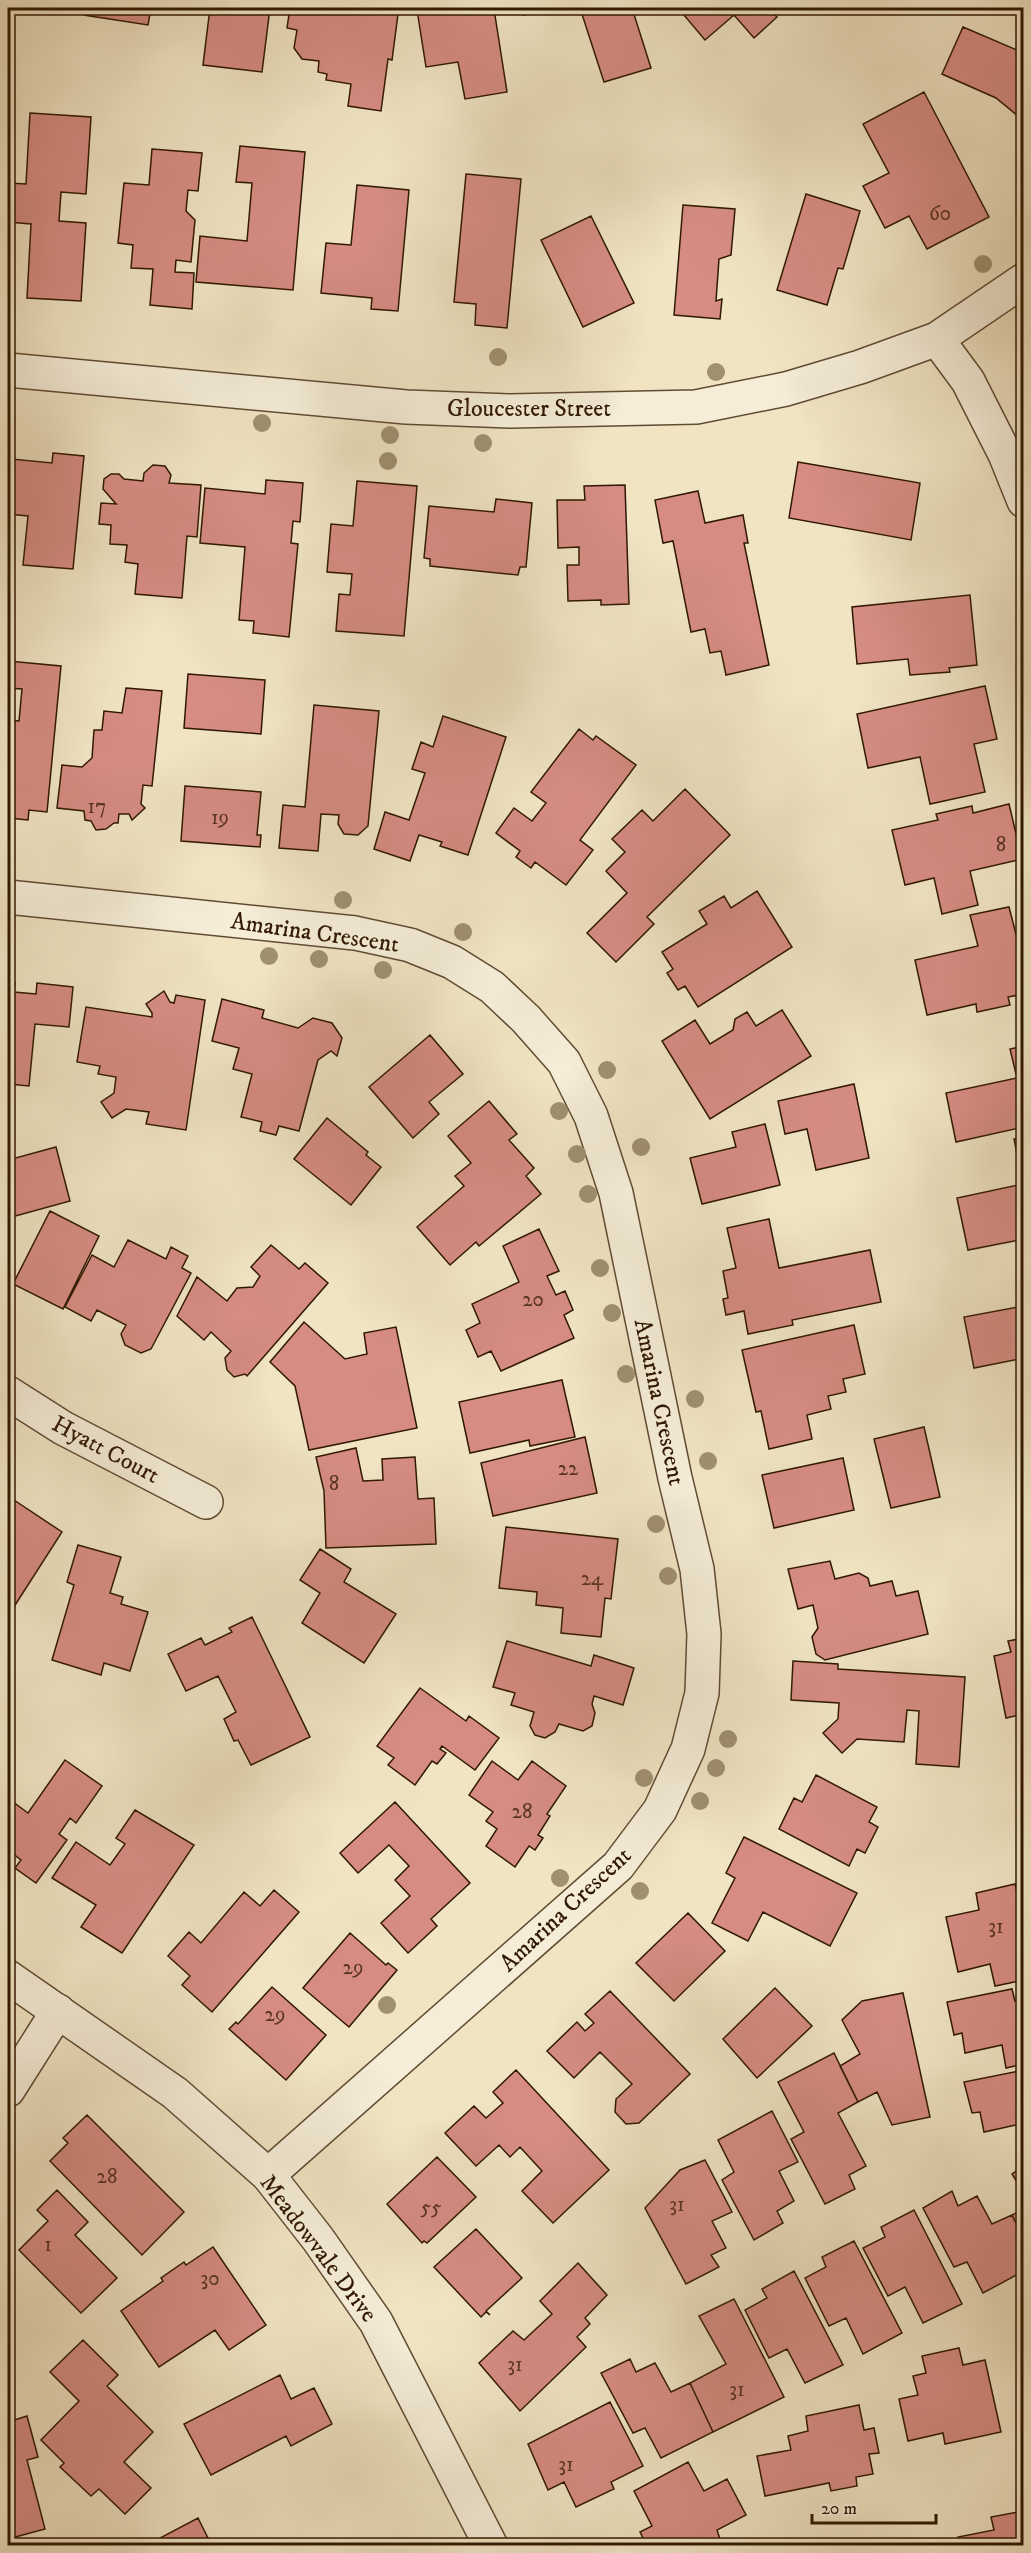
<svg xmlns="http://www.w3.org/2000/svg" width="1031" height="2553" viewBox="0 0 1031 2553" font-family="'IM FELL DW Pica',serif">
<rect width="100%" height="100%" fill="#f0e4c3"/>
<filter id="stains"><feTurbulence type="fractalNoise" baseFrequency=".00333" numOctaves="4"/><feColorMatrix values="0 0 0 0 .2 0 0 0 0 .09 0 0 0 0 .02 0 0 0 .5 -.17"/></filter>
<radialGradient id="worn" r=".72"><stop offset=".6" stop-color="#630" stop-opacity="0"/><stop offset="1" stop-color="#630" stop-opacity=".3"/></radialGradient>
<!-- building -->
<path fill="#d68c83" stroke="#311803" stroke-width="1.5" d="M85 8H151L148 25 84 15Z
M210 8H270L262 72 203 65Z
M290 8H387L386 12 398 14 392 60 388 59 381 111 348 106 351 84 326 80 327 74 318 72 319 61 302 59 294 48 297 30 287 28Z
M430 8H503L494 9 507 92 465 99 458 62 426 67 417 10Z
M521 8H547L524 15Z
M580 8H632L651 68 604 82Z
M678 8H769L777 17 754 38 734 15 705 40Z
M963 27 1024 53V121L996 98 942 74Z
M924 92 989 217 927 249 909 216 885 228 863 186 889 173 863 124Z
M30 113 91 117 86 194 61 192 59 221 86 223 81 301 27 298 31 224 8 222V183L26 184Z
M240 146 305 152 293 290 196 282 200 236 247 241 252 183 236 182Z
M152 149 202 153 198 191 188 190 186 211 195 220 191 262 176 260 175 272 194 273 192 309 150 305 153 269 131 268 133 245 118 243 124 183 149 185Z
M466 174 521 179 507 328 475 325 476 304 454 302Z
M357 185 409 190 398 311 371 309 372 298 321 293 326 243 351 245Z
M806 194 860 211 843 269 838 268 827 305 777 290Z
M683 205 735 209 731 255 719 259 716 301 722 299 720 319 674 315Z
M591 216 634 303 583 327 541 240Z
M53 453 84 456 73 569 23 565 28 516 8 514 12 459 52 463Z
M798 462 920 483 911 540 789 518Z
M153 465 165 466 171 475 169 483 201 485 197 537 187 536 182 598 135 594 138 564 125 562 127 545 110 544 111 525 99 524 101 503 116 504 103 489 104 479 111 474H119L124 479 143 481 144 473Z
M266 480 303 483 300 522 293 521 291 543 298 544 289 637 253 633 254 621 239 620 245 547 200 543 205 488 265 494Z
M357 481 417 486 404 636 336 631 339 594 350 595 352 574 327 572 331 524 353 526Z
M625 485 629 604 601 605V600L568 601 567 565H579V547L558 548 557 500H585L584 486Z
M698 491 705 523 743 515 748 543H744L769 665 726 675 721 651 710 653 705 629 691 632 673 541 663 543 655 500Z
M496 499 532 503 526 567H520L518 575 430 566V559L424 558 429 506 494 512Z
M970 595 977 665 949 668 950 672 910 675 908 659 857 664 852 607Z
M8 661 61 666 47 812 29 810 28 820 8 818V775L12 776 14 746 8 745V720L19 721 22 689 8 688Z
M188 674 265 680 261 734 184 728Z
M985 686 997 739 974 744 985 792 930 804 920 757 868 768 857 714Z
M126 688 162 691 152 786 143 785 141 804 145 808 132 820 129 814H119L118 823H114L106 829 96 830 91 821 85 820 84 811 57 808 62 765 82 767 92 758 94 730H102L104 711 122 713Z
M314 705 379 711 368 826 358 835 344 834 338 824 339 815 321 814 318 851 279 848 283 805 305 807Z
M443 716 506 737 468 855 440 846 442 842 419 835 410 861 374 849 385 812 409 820 425 773 412 769 421 742 433 747Z
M579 729 593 740 596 736 636 765 580 840 593 850 566 885 535 862 531 868 516 857 520 851 496 833 514 808 532 821 546 803 531 792Z
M185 786 261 792 257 835H261L260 847 181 841Z
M685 789 730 835 647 917 654 924 616 962 587 933 627 893 606 871 625 852 612 839 642 810 653 821Z
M1009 804 1022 859 970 871 978 905 942 914 934 878 905 885 892 830 938 820 936 814 972 806 973 813Z
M757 891 792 947 698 1007 685 986 678 990 667 973 673 969 662 952 707 924 699 911 724 896 731 908Z
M1009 907 1017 938 1024 936V994L1008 997 1010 1005 977 1012 976 1004 927 1015 915 960 978 946 970 915Z
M8 982 15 983 14 992 36 994 37 983 73 987 69 1027 35 1024 29 1086 8 1084Z
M164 991 170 1002 174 1003 176 995 205 1000 186 1130 146 1124 149 1112 126 1109 112 1118 101 1102 114 1093 116 1077 98 1074 100 1066 77 1062 86 1007 152 1017V1013L146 1004Z
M222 999 264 1010 262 1018 298 1028 313 1018 332 1023 342 1038 337 1056 331 1051 318 1060 299 1131 279 1126 276 1135 260 1131 262 1122 241 1117 252 1074 233 1069 239 1048 212 1041Z
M782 1010 811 1056 710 1119 662 1041 695 1020 710 1044 733 1030 735 1019 747 1012 756 1026Z
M430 1035 463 1074 429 1102 439 1114 413 1138 369 1087Z
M1024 1046V1127L956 1142 946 1093 1017 1078 1010 1049Z
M854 1084 869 1158 816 1170 807 1129 785 1134 778 1101Z
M489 1101 517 1134 509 1140 534 1168 526 1176 541 1194 479 1246 476 1242 450 1265 417 1227 464 1186 455 1176 471 1163 448 1136Z
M327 1118 368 1152 366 1155 381 1167 351 1205 294 1159Z
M765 1124 780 1185 702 1204 690 1158 736 1147 732 1132Z
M1024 1137V1239L968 1250 957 1198 1023 1184 1014 1139Z
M56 1147 70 1201 8 1218V1160Z
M50 1211 99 1236 63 1309 13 1284Z
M769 1219 779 1268 870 1250 881 1302 792 1320 793 1325 748 1334 744 1311 726 1315 723 1299 728 1298 723 1271 736 1268 727 1228Z
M539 1229 559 1271 547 1276 556 1295 565 1291 573 1310 564 1315 574 1338 501 1371 491 1351 478 1357 466 1330 480 1323 472 1304 519 1282 503 1246Z
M128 1240 166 1259 171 1247 188 1256 182 1268 191 1273 151 1349 141 1353 125 1345 121 1334 126 1325 97 1310 91 1321 65 1307 92 1255 114 1267Z
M271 1245 299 1269 305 1263 328 1283 247 1376 245 1374 234 1377 227 1370 225 1358 231 1351 211 1332 204 1340 177 1316 197 1277 227 1301 237 1288 253 1287 260 1276 251 1267Z
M1024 1276V1358L974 1368 964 1317 1023 1306 1017 1278Z
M304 1322 345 1359 367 1354 364 1333 396 1327 417 1428 309 1450 295 1386 270 1362Z
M854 1325 865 1374 843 1379 846 1392 828 1396 831 1409 807 1415 812 1439 769 1449 761 1411 756 1412 742 1350Z
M562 1380 575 1437 530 1446 529 1440 470 1453 459 1402Z
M924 1427 940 1497 891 1508 874 1439Z
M585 1437 597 1493 493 1516 481 1463Z
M356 1448 363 1481 383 1480 382 1459 415 1457 418 1499 434 1498 436 1544 326 1548 324 1491 316 1457Z
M843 1458 854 1510 774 1528 762 1475Z
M8 1496 62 1532 10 1613 8 1611Z
M506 1527 618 1539 611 1599 605 1598 601 1637 561 1633 563 1608 536 1605 537 1592 499 1588Z
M78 1545 121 1557 110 1593 123 1597 121 1604 148 1612 130 1671 104 1663 101 1675 52 1660 74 1585 67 1582Z
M320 1549 351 1569 344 1582 396 1614 364 1663 302 1623 320 1593 300 1580Z
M830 1561 835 1579 859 1573 868 1578 870 1586 892 1581 896 1596 918 1591 928 1634 825 1660 816 1654 812 1637 818 1628 813 1605 798 1609 788 1569Z
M252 1617 310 1737 251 1765 238 1740 234 1741 224 1719 236 1712 218 1676 186 1691 168 1654 201 1638 205 1645 232 1632 229 1628Z
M1024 1638V1714L1006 1718 994 1656 1011 1652 1008 1641Z
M507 1641 591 1666 594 1655 634 1668 623 1705 594 1696 592 1704 595 1713 592 1726 583 1731 559 1724 555 1732 545 1738 535 1735 530 1726 534 1712 511 1705 515 1693 493 1687Z
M793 1661 838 1664V1669L965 1677 959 1767 916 1764 919 1711 907 1710 904 1742 857 1739 842 1753 823 1733 838 1719 839 1703 791 1700Z
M420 1688 466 1721 469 1716 499 1738 475 1770 442 1746 440 1749 446 1753 437 1764 432 1761 415 1785 388 1765 394 1758 377 1746Z
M65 1760 102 1786 76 1823 70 1818 59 1834 67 1840 36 1883 15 1868 21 1860 8 1850V1800L9 1799 28 1813Z
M492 1761 518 1780 532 1761 566 1786 547 1814 550 1816 538 1835 543 1838 535 1850 529 1846 515 1867 486 1846 497 1829 486 1821 493 1812 469 1795Z
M816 1775 877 1807 869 1822 878 1827 865 1853 857 1849 849 1866 779 1829 794 1798 802 1802Z
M395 1802 470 1883 431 1919 437 1926 408 1953 381 1923 410 1896 395 1880 409 1866 389 1845 358 1873 340 1853Z
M135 1810 194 1845 122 1953 81 1927 96 1905 52 1878 76 1842 110 1865 125 1844 116 1838Z
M744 1837 857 1893 830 1946 763 1912 748 1941 712 1923 735 1878 726 1873Z
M1015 1884 1024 1922V1980L995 1986 990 1964 958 1972 946 1917 979 1910 976 1893Z
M274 1890 299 1912 212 2012 182 1985 190 1976 168 1956 189 1932 201 1943 244 1892 260 1906Z
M688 1913 725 1951 674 2001 636 1963Z
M350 1933 386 1965 388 1963 397 1970 349 2027 303 1988Z
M272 1987 326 2035 286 2080 229 2029 236 2022 238 2024Z
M775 1988 812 2026 757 2078 723 2039Z
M1012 1989 1015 2001 1024 1999V2064L1006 2068 1002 2045 965 2053 962 2033 954 2035 947 2002Z
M610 1991 690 2074 639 2123 626 2124 615 2112 616 2099 632 2084 600 2052 574 2078 547 2051 577 2022 585 2031 594 2023 585 2014Z
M903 1993 930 2117 892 2125 877 2092 858 2102 840 2066 860 2054 842 2020 862 2001Z
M834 2053 858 2102 838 2113 866 2166 849 2175 855 2189 825 2204 791 2139 804 2132 778 2082Z
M516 2070 609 2170 553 2223 522 2191 542 2171 520 2147 510 2157 499 2145 476 2166 445 2133 474 2106 486 2118 503 2103 493 2092Z
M1024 2070V2138L1020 2124 984 2132 980 2112 972 2113 964 2082Z
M772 2111 798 2162 779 2171 794 2201 777 2211 783 2223 754 2240 722 2180 734 2172 718 2140Z
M87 2115 184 2212 142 2255 50 2161 68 2143 63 2138Z
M437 2157 476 2197 427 2243 424 2241 422 2243 387 2204Z
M705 2160 732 2212 712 2221 726 2248 711 2255 719 2267 686 2284 645 2208 680 2170Z
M1024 2162V2193L1012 2174 1021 2168 1020 2165Z
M57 2190 88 2222 75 2235 117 2278 81 2313 19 2250 48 2221 37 2210Z
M952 2191 958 2206 977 2196 992 2224 1012 2215 1024 2239V2271L983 2293 967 2262 954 2267 923 2208Z
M1024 2209V2239L1012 2215Z
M914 2210 962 2304 923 2323 905 2287 888 2296 863 2248 885 2237 881 2227Z
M476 2229 522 2278 486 2311 490 2315 486 2312 481 2317 434 2267Z
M854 2241 902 2333 863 2354 846 2318 829 2326 805 2278 826 2267 822 2257Z
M213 2247 266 2325 229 2350 215 2330 159 2367 121 2311 163 2281 161 2278 184 2262 186 2265Z
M578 2263 607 2295 585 2318 590 2324 577 2337 586 2347 520 2411 479 2363 513 2331 524 2340 552 2314 540 2301Z
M794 2271 843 2365 805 2383 787 2349 769 2358 745 2310 767 2298 762 2289Z
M734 2299 784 2397 713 2432 690 2383 726 2364 699 2316Z
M83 2340 118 2375 107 2386 153 2432 124 2462 151 2488 125 2514 99 2489 91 2496 60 2467 64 2463 41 2440 79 2401 50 2372Z
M959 2348 963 2365 985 2360 1001 2432 945 2444 943 2433 908 2441 899 2399 918 2395 913 2376 926 2373 922 2356Z
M630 2359 636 2372 655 2363 671 2392 690 2383 713 2432 661 2458 645 2428 633 2433 601 2373Z
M280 2375 291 2399 314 2388 332 2424 291 2446 286 2436 211 2475 184 2424Z
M610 2402 643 2466 611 2482 614 2489 576 2507 564 2482 548 2490 528 2444Z
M859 2405 864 2430 874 2428 879 2453 869 2454 873 2474 856 2477 857 2486 831 2491 829 2483 765 2496 757 2456 791 2450 788 2436 808 2431 806 2416Z
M27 2416 38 2457 27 2460 45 2529 8 2539V2422Z
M688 2462 704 2491 727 2479 746 2515 717 2530 721 2542 716 2546H647L640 2532 652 2526 634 2491Z
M1024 2511V2546H959L958 2537 994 2530 991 2517Z
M198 2518 212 2546H145Z"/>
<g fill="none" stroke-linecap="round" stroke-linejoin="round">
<!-- minor casing -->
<g stroke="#614b33" stroke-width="36">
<path id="minor" d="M8 897 355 933 410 945 452 962 492 987 526 1019 564 1062 591 1116 616 1193 675 1478 697 1569 704 1634 702 1693 688 1749 660 1810 618 1866 268 2175
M8 1393 63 1428 206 1502
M8 2090 58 2011"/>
</g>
<!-- tertiary casing -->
<g stroke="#614b33" stroke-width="36">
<path id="tertiary" d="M937 339 968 381 1005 454 1024 501
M8 370 406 407 510 411 696 407 786 389 860 367 937 339 1024 280
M8 1977 175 2093 268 2175 318 2239 376 2322 491 2546"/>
</g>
<!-- minor -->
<use href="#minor" stroke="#f5edd8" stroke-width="33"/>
<!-- tertiary -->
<use href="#tertiary" stroke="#f5edd8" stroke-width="33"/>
</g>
<!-- trees -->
<g fill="#9f9070">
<circle cx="983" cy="264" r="9"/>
<circle cx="498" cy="357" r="9"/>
<circle cx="716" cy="372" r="9"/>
<circle cx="262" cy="423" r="9"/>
<circle cx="390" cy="435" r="9"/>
<circle cx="483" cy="443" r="9"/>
<circle cx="388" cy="461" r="9"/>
<circle cx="343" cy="900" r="9"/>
<circle cx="463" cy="932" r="9"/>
<circle cx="269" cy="956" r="9"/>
<circle cx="319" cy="959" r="9"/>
<circle cx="383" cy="970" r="9"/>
<circle cx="607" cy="1070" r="9"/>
<circle cx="559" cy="1111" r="9"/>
<circle cx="641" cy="1147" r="9"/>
<circle cx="577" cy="1154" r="9"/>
<circle cx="588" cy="1194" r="9"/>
<circle cx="600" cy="1268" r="9"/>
<circle cx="612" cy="1313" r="9"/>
<circle cx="626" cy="1374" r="9"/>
<circle cx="695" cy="1399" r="9"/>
<circle cx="708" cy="1461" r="9"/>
<circle cx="656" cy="1524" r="9"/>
<circle cx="668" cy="1576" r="9"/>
<circle cx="728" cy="1739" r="9"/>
<circle cx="716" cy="1768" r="9"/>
<circle cx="644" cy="1778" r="9"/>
<circle cx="700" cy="1801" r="9"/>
<circle cx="560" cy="1878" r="9"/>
<circle cx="640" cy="1891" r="9"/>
<circle cx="387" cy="2005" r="9"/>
</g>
<g text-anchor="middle" stroke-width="4.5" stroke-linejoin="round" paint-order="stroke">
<!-- number labels -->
<g font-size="21" fill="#5a3523">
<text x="940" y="220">60</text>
<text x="97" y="813">17</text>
<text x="220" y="824">19</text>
<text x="1001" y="851">8</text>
<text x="533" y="1306">20</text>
<text x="568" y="1475">22</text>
<text x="334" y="1490">8</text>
<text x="592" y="1585">24</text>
<text x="522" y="1818">28</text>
<text x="996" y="1933">31</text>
<text x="353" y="1974">29</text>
<text x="275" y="2021">29</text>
<text x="107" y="2183">28</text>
<text x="677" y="2211">31</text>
<text x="431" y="2214">55</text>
<text x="48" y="2251">1</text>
<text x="210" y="2285">30</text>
<text x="515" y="2371">31</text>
<text x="737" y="2396">31</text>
<text x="566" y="2471">31</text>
</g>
<!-- street labels -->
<g font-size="24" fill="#311803" stroke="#f5edd8">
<text x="529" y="416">Gloucester Street</text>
<text transform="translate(315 932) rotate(8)" y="8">Amarina Crescent</text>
<text transform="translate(660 1402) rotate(78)" y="8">Amarina Crescent</text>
<text transform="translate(106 1449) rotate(28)" y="8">Hyatt Court</text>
<text transform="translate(565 1909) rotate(-43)" y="8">Amarina Crescent</text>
<text transform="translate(319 2248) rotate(53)" y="8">Meadowvale Drive</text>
</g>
</g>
<!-- margin -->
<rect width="1031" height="2553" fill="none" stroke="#f0e4c3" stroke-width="30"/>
<rect x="9" y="9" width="1013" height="2535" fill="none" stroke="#311803" stroke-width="3"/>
<rect x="15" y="15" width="1001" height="2523" fill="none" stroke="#311803" stroke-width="1.5"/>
<!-- scale -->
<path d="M812 2514v9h124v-9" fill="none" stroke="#311803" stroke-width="3"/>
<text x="821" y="2514" font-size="18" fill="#311803" stroke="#f5edd8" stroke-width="4.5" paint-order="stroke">20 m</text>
<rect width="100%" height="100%" filter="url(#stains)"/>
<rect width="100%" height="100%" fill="url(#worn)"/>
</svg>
